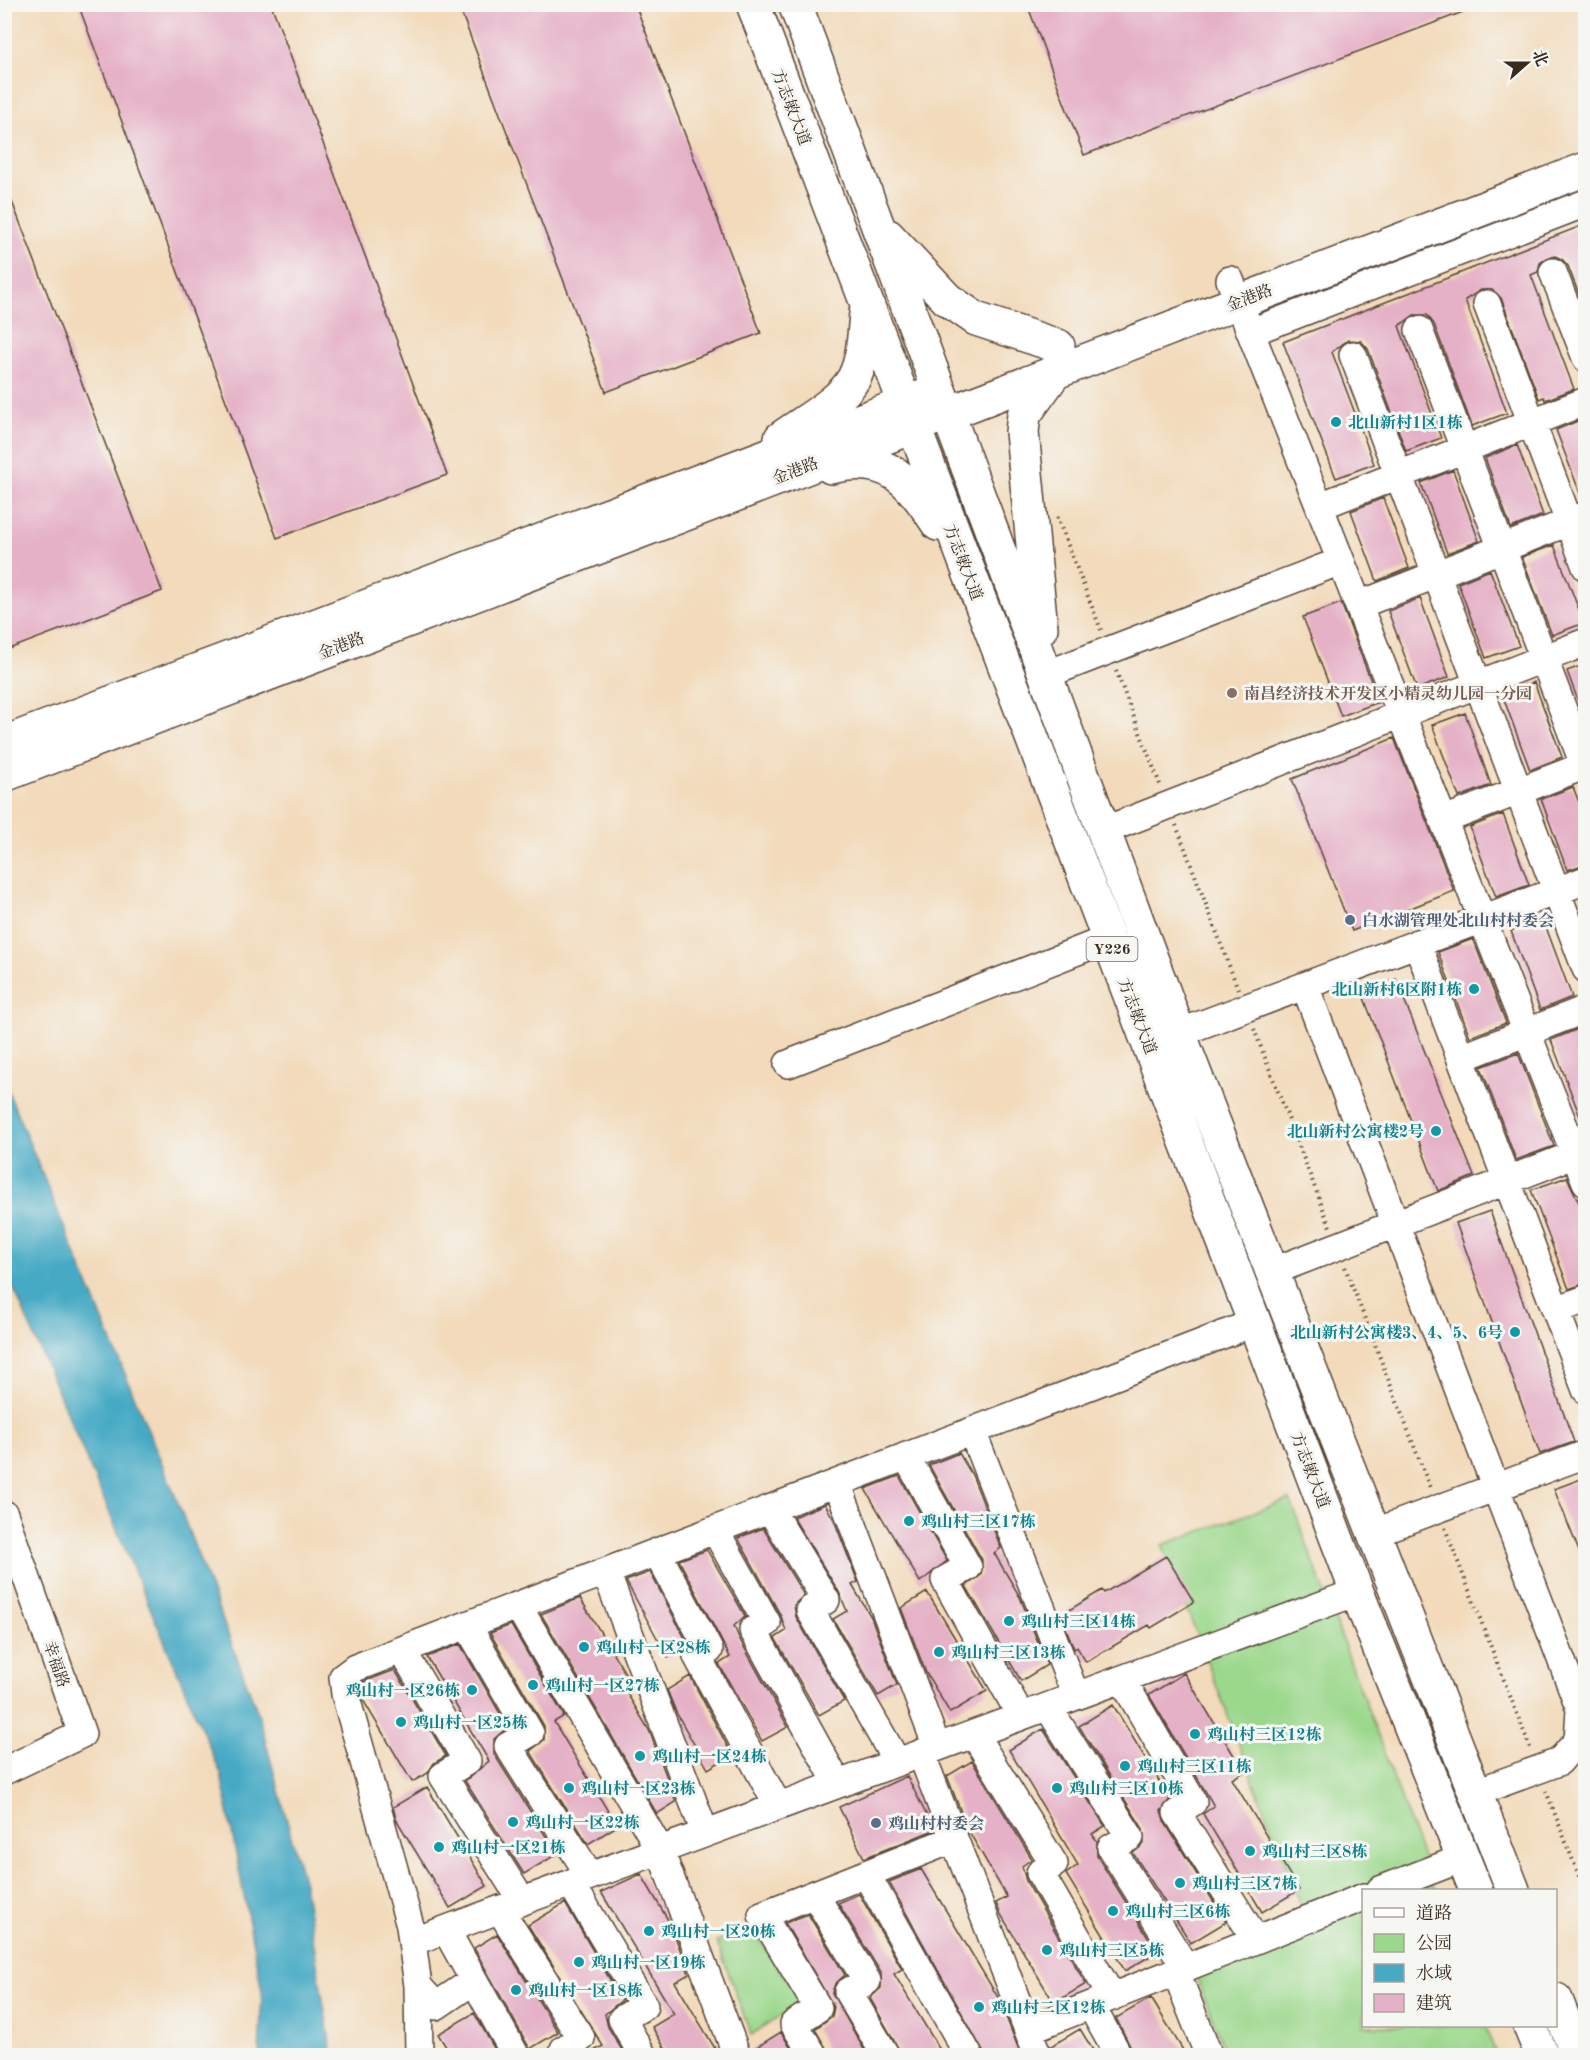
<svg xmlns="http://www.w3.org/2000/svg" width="1590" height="2060" viewBox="0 0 1590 2060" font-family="'Old Standard TT','Noto Serif SC',serif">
<rect width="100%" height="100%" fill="#f6f6f2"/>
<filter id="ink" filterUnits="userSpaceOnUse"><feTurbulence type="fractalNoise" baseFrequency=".0167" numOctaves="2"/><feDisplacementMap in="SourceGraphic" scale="12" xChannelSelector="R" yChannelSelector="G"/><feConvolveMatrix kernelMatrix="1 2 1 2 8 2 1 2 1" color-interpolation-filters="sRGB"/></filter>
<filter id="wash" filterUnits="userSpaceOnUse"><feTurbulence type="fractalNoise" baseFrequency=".008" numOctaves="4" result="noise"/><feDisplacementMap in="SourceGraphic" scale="24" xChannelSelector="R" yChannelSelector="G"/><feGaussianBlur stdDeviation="1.35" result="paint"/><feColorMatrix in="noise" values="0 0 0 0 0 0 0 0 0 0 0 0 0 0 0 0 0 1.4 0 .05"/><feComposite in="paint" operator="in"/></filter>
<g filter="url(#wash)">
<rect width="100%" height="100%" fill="#f2daba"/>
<!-- green -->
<path fill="#9bd88c" stroke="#6b8155" stroke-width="1.5" d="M1290 1499 1435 1890H1364V2026H1485L1496 2055H1227L1195 1974 1311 1931 1162 1545Z
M752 1929 802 2002 751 2035 717 1942Z"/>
<!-- water -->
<path fill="#46aac5" stroke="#406a72" stroke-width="1.5" d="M5 1084 173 1490 258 1713 304 1884 332 2055H259L262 1992 221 1774 5 1268Z"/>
<g id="blocks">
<!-- building -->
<path fill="#e5b1c6" d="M78 4H271L447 475 277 538Z
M458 4H635L761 333 606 392Z
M1027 4H1479V6L1084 155Z
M4 181 162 591 4 651Z
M1586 224V313L1568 266 1562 259 1555 256 1547 258 1540 263 1538 272 1531 275 1574 389 1545 400 1544 397 1539 399 1501 298 1492 290H1481L1465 300 1507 413 1472 426 1434 324 1427 315H1414L1399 326 1441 438 1406 451 1368 349 1361 341 1348 340 1332 352 1374 464 1336 478 1283 342Z
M1585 418 1586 500 1583 501 1556 430Z
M1517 445 1543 515 1511 528 1485 458Z
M1453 470 1479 541 1447 553 1421 483Z
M1383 498 1409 568 1377 581 1351 511Z
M1554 545 1584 623 1552 635 1522 557Z
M1490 570 1519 646 1486 658 1458 583Z
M1420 598 1449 677 1417 689 1388 611Z
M1341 603 1379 702 1341 716 1303 617Z
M1586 664V717H1584L1567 671Z
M1534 682 1562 757 1530 770 1502 694Z
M1465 713 1491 785 1459 797 1432 725Z
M1394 738 1454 891 1352 931 1292 779Z
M1573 787 1586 820V864L1567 870 1541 799Z
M1503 814 1529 885 1496 897 1470 827Z
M1543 919 1572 997 1540 1010 1511 931Z
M1473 939 1506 1023 1470 1037 1438 952Z
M1396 979 1474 1176 1438 1191 1362 993Z
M1583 1027 1586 1033 1584 1127 1551 1040Z
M1518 1053 1554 1146 1516 1160 1481 1067Z
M1567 1177 1586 1218V1283L1569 1289 1531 1190Z
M1490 1211 1574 1442 1540 1454 1456 1223Z
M959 1453 972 1475 1001 1548 994 1553 1020 1597 1047 1665 1021 1681 966 1586 981 1575 982 1560 929 1465Z
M899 1476 947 1561 920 1582 865 1489Z
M1586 1477V1566H1585L1554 1489Z
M825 1504 834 1520 858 1582 852 1585 871 1617 897 1685 878 1696 833 1619 847 1611 839 1592 793 1517Z
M763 1528 804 1595 794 1605 796 1617 844 1701 819 1715 775 1638 786 1631 781 1616 738 1538Z
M707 1550 745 1616 734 1626 739 1638 788 1727 762 1741 719 1664 730 1657 679 1560Z
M1166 1556 1194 1602 1151 1628 1149 1625 1086 1662 1077 1647 1074 1649 1061 1615 1102 1590 1104 1593Z
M650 1572 688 1644 668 1658 626 1581Z
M927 1592 987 1691 950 1713 926 1673 901 1608Z
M580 1598 631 1683 632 1685 625 1690 649 1730 676 1802 657 1814 541 1614Z
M511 1625 564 1716 554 1722 617 1826 588 1844 530 1751 544 1740V1726L490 1633Z
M460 1644 508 1727 494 1739V1754L557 1854 524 1874 465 1781 489 1761 427 1657Z
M395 1670 446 1756 434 1763 428 1773 412 1782 363 1700 360 1691V1684L363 1682Z
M1184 1673 1244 1772 1232 1779 1299 1890 1262 1912 1203 1814 1214 1806 1149 1695Z
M690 1676 732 1755 708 1769 676 1712 667 1690Z
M1113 1705 1170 1799 1161 1811 1164 1821 1226 1922 1191 1943 1133 1853 1144 1844 1143 1829 1079 1726Z
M1043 1729 1105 1826 1092 1834 1097 1841V1856L1157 1952 1125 1971 1066 1874 1078 1865 1009 1750Z
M972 1761 1032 1859 1022 1866 1026 1881 1086 1984 1054 2003 1000 1913 996 1903 1007 1897 968 1830 947 1776Z
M907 1776 934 1830 864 1858 839 1807Z
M427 1787 487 1886 450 1908 396 1819 393 1807Z
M921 1869 999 1999 1019 2050 1010 2055H985L889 1882Z
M641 1874 671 1925 689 1974 675 1982 719 2055H669L652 2027 674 2014 601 1892Z
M859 1894 902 1969 894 1974 943 2055H902L870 1998 881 1988V1973L838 1903Z
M565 1903 622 2000 605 2014 608 2027 625 2055H587L603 2046 528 1925Z
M808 1914 845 1975 835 1984 832 1993 867 2055H830L815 2029 832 2016 834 2007 785 1923Z
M497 1934 558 2032 530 2049 474 1948Z
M1151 1998 1186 2055 1134 2054 1116 2018Z
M474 2013 498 2055H451L438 2034Z
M1080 2029 1096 2055H1053L1051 2046Z
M781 2032 795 2055H752V2050Z"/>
</g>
</g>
<g filter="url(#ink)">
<use href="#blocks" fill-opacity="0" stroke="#564435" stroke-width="1.5"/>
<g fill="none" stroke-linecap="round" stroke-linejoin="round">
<!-- minor casing -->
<g stroke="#564435" stroke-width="30">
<path id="minor" d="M1553 272 1586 358
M1230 280 1586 1182
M1487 304 1586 567
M1419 330 1586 770
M1251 332 1586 203
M1353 355 1586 969
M1320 506 1586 401
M1359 605 1584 516
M1045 675 1341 561
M1444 820 1586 765
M1103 831 1586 642
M1417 943 1586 1390
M1305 986 1580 1709 1578 1740 1559 1762 1474 1793
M1179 1033 1586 880
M1461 1058 1586 1009
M788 1064 1108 939
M1271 1272 1586 1150
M1556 1310 1586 1299
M972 1431 1076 1696
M906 1456 968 1567 945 1580 1021 1716
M837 1483 937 1747
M770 1509 826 1600 810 1610 897 1762
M4 1514 82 1734 4 1771
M715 1530 767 1623 753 1630 838 1784
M1373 1533 1586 1454
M657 1552 709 1650 697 1656 778 1806
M606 1572 705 1833
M518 1606 660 1850 737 2056
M467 1625 530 1733 508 1746 590 1876
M402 1650 467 1761 443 1776 522 1901
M1122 1679 1193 1802 1177 1813 1256 1940
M1048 1707 1130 1837 1111 1848 1186 1968
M974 1734 1054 1864 1040 1873 1112 1997
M921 1753 1038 2056
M866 1874 969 2056
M571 1883 644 2006 622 2019 643 2056
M1380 1890 1463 1858
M815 1895 867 1981 848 1992 886 2056
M500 1910 581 2038 564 2049 568 2056
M446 1930 516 2056
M412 1942 1357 1592
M1176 1972 1209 2056
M418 1986 436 2006 473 1981
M1091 2006 1119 2056
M1028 2030 1364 1897
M419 2056 418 1986 410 1926 345 1694 343 1677 355 1668 1256 1322
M814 2056 794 2024 818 2008 762 1915 954 1839"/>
</g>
<!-- major casing -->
<g stroke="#564435" stroke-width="36">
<path id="major" d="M753 4 1357 1592 1476 1890
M795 4 1179 1033 1513 1890
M888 236 947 299 976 319 1058 346
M781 438C804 421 840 403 854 378 864 359 864 334 866 313
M831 467C888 453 909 480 938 524
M1041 628 1022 432 1024 415 1056 371
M4 743 925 396
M4 775 1586 169
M1556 2000 1578 2056
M1530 2026 1542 2056"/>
</g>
<!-- path -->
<path stroke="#564435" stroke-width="4" stroke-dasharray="1.5 4.5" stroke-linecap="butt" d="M1057 517 1101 630
M1116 671 1161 787
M1176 825 1238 989
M1254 1029 1330 1227
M1345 1267 1431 1490
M1445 1528 1531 1750
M1546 1791 1586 1894"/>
<!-- minor -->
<use href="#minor" stroke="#fff" stroke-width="27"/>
<!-- major -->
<use href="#major" stroke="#fff" stroke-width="33"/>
</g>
</g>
<!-- markers -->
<g fill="#0f9aa8" stroke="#f6f6f2" stroke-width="2">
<circle cx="1336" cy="422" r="6"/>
<circle cx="1474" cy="989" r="6"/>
<circle cx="1436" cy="1131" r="6"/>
<circle cx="1515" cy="1332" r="6"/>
<circle cx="909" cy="1521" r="6"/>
<circle cx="1009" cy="1621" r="6"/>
<circle cx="584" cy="1647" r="6"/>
<circle cx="939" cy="1652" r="6"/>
<circle cx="533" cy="1685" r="6"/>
<circle cx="472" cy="1690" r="6"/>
<circle cx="401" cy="1722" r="6"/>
<circle cx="1195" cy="1734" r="6"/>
<circle cx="640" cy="1756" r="6"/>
<circle cx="1125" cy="1766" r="6"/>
<circle cx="569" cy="1788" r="6"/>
<circle cx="1057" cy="1788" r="6"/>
<circle cx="513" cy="1822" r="6"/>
<circle cx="439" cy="1847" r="6"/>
<circle cx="1250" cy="1851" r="6"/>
<circle cx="1180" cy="1883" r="6"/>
<circle cx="1113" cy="1911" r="6"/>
<circle cx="649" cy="1931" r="6"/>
<circle cx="1047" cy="1950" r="6"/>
<circle cx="579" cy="1962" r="6"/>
<circle cx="516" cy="1990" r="6"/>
<circle cx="979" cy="2007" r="6"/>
</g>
<circle fill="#8d6e63" stroke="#f6f6f2" stroke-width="2" cx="1232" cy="693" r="6"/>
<g fill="#5c6f8a" stroke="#f6f6f2" stroke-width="2">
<circle cx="1350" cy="920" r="6"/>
<circle cx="876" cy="1823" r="6"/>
</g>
<g text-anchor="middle" stroke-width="6" stroke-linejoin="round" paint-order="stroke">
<!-- shield labels -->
<rect fill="#f6f6f2" stroke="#73675e" stroke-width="1.5" x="1086.5" y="937" width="51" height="24" rx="4.5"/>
<g font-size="15" font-weight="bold" fill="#3b2a1e">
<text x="1112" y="954">Y226</text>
</g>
<!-- street labels -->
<g font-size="16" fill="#3b2a1e" stroke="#f6f6f2">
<text transform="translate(792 107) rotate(69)" y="6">方志敏大道</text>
<text transform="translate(1249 297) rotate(-21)" y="6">金港路</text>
<text transform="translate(795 470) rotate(-21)" y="6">金港路</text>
<text transform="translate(964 562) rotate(69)" y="6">方志敏大道</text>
<text transform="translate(341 645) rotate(-21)" y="6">金港路</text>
<text transform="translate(1138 1016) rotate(69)" y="6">方志敏大道</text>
<text transform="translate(1311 1470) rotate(69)" y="6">方志敏大道</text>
<text transform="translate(57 1664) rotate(71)" y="6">幸福路</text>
</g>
<!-- culture labels -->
<g font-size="16" font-weight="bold" fill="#0d838f" stroke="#f6f6f2" text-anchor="start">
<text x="1348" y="428">北山新村1区1栋</text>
<text x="1462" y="995" text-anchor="end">北山新村6区附1栋</text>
<text x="1424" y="1137" text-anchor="end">北山新村公寓楼2号</text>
<text x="1503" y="1338" text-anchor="end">北山新村公寓楼3、4、5、6号</text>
<text x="921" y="1527">鸡山村三区17栋</text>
<text x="1021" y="1627">鸡山村三区14栋</text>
<text x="596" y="1653">鸡山村一区28栋</text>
<text x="951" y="1658">鸡山村三区13栋</text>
<text x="545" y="1691">鸡山村一区27栋</text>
<text x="460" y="1696" text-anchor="end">鸡山村一区26栋</text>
<text x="413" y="1728">鸡山村一区25栋</text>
<text x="1207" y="1740">鸡山村三区12栋</text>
<text x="652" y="1762">鸡山村一区24栋</text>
<text x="1137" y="1772">鸡山村三区11栋</text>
<text x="581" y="1794">鸡山村一区23栋</text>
<text x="1069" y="1794">鸡山村三区10栋</text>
<text x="525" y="1828">鸡山村一区22栋</text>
<text x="451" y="1853">鸡山村一区21栋</text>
<text x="1262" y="1857">鸡山村三区8栋</text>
<text x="1192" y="1889">鸡山村三区7栋</text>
<text x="1125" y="1917">鸡山村三区6栋</text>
<text x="661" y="1937">鸡山村一区20栋</text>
<text x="1059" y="1956">鸡山村三区5栋</text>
<text x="591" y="1968">鸡山村一区19栋</text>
<text x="528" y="1996">鸡山村一区18栋</text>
<text x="991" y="2013">鸡山村二区12栋</text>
</g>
<!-- education labels -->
<g font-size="16" font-weight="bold" fill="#785e54" stroke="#f6f6f2" text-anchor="start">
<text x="1244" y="699">南昌经济技术开发区小精灵幼儿园一分园</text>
</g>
<!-- service labels -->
<g font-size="16" font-weight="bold" fill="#4e5e75" stroke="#f6f6f2" text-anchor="start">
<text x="1362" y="926">白水湖管理处北山村村委会</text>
<text x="888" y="1829">鸡山村村委会</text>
</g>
</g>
<!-- margin -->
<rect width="1590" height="2060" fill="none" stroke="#f6f6f2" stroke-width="24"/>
<!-- legend -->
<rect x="1362" y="1889" width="195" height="138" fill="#f6f6f2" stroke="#aba49d" stroke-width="1.5"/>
<rect x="1374" y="1908" width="30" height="9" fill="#ffffff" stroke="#aba49d" stroke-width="1.5"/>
<text x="1416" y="1919" font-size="18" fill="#3b2a1e">道路</text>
<rect x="1374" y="1934" width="30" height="18" fill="#9bd88c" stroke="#aba49d" stroke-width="1.5"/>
<text x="1416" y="1949" font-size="18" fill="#3b2a1e">公园</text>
<rect x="1374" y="1964" width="30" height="18" fill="#46aac5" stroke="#aba49d" stroke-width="1.5"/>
<text x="1416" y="1979" font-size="18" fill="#3b2a1e">水域</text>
<rect x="1374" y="1994" width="30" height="18" fill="#e5b1c6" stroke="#aba49d" stroke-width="1.5"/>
<text x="1416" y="2009" font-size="18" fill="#3b2a1e">建筑</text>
<!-- north arrow -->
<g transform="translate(1527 63) rotate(69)" stroke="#f6f6f2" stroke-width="4.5" paint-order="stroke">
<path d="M0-4.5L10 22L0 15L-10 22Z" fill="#3b2a1e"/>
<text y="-9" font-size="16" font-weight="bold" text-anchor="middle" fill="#3b2a1e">北</text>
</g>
</svg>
